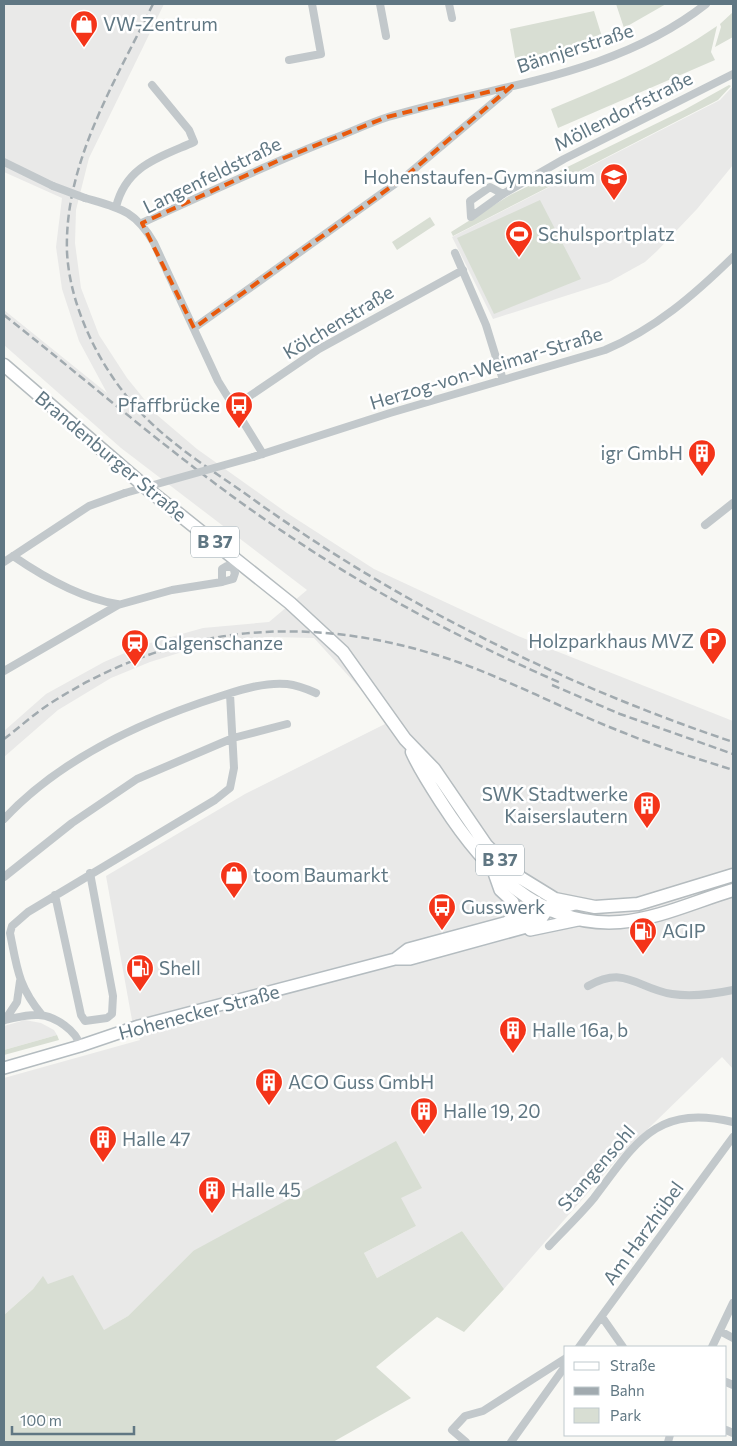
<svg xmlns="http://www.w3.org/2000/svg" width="737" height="1446" viewBox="0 0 737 1446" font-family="Commissioner,sans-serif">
<rect width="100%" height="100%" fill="#f8f8f4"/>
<!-- built -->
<path fill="#e9e9e8" d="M4 4H164L89 158 76 210 75 243 81 288 99 335 127 378 157 415 197 449 287 513 374 569 518 636 733 721V1069L722 1057 619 1157 504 1289 462 1231 377 1278 364 1253 416 1226 193 1251 128 1316 103 1331 48 1284 43 1277 33 1289 4 1315V1078L140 1040 132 1020 106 876 245 794 385 724 365 694 314 638 271 637 237 639 214 642 150 662 111 678 58 710 4 757V731L46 694 104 662 143 645 203 628 269 622 307 590 121 448 4 345V310L107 393 79 341 62 289 56 247 62 198 4 172Z
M733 86V165L697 209 657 251 645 262 609 282 493 319 452 237 720 100Z
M25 1020 41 1023 54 1030 57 1035 4 1050V1026Z"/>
<!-- green -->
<path fill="#d8ded3" d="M616 4H666L624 28Z
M594 11 603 40 516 63 510 29Z
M733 12V37L715 47 721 27 720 24Z
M717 26 711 52 715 60 558 128 551 109C609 85 665 62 717 26Z
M729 85 731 86 718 100 453 236 451 232 510 195 684 110Z
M540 200 581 279 494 314 457 238Z
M430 217 435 225 397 250 392 242Z
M57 1035 59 1040 4 1055V1050Z
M396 1141 422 1188 401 1198 416 1226 364 1253 377 1278 462 1231 504 1289 464 1332 437 1317 376 1367 411 1398 333 1442H4V1315L33 1289 43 1276 48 1284 73 1275 104 1330 128 1316 193 1251Z"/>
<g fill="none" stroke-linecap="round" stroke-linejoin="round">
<!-- secondary casing -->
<g stroke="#b4bcc0" stroke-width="14">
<path id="secondary" d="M494 873 500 890 513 902 514 916 506 923
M530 930 578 920
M395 959 408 949 575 904
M4 1068 80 1046 139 1026 395 959H410L534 925 541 919 553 902"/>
</g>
<!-- primary casing -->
<g stroke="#b5bcbf" stroke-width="15">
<path id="primary" d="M4 365 150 491 290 603 343 652 405 739 434 769 486 845 516 875 555 899 595 907 638 904 733 875
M412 752C420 770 432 788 443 805 483 867 538 928 620 922 658 919 696 901 733 890"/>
</g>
<!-- street -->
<path stroke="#c2c8cb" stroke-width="8" d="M380 4 386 36
M449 4 452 18
M289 60 321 54 312 4
M4 162 53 186
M503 194 490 187 470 201 471 217 503 194 564 159 733 74
M85 198C119 208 135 210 154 243L218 381 263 454
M116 207C126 166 158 158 194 142L189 130 152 85
M142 223C205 194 268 164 332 139 351 132 369 123 388 117 496 85 615 76 706 4
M455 253 486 325 503 380
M194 328 406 176 509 89
M232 408 319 349 463 270
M253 457 390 413 605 350C655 329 694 295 733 257
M705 525 733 503
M13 556C45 578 80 598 117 604
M4 562 89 506 125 493
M227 566 233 568 235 573 233 579 222 582V569Z
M4 671 118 605 172 590 222 582
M4 819C61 758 144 720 224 695 243 689 266 682 287 684 297 685 307 689 316 693
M4 877 72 823 137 779 233 738 287 724
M55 895 81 1015 85 1021 107 1018 112 1014 113 996 90 873
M588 986C626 965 636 988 672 994 692 997 714 994 733 990
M42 1015C18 986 17 968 10 933L12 926 28 912 215 800 230 788 234 768 230 694
M4 1020C15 1018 27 1014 39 1015 55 1016 77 1031 80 1046
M5 1020 17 1002 20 981
M549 1246C564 1230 580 1215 594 1198 636 1143 655 1104 733 1122
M602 1317 623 1347
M720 1331 733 1338
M579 1347 733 1137
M712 1347 733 1303
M726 1382 733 1385
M726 1430 733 1433
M466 1442 452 1430 465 1416 483 1411 566 1358
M511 1442 566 1365
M668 1442 670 1435"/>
<!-- secondary -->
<use href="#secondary" stroke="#fff" stroke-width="11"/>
<!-- primary -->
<use href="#primary" stroke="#fff" stroke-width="12"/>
<!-- rail -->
<path stroke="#a1aaaf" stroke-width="2.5" stroke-dasharray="8 4" stroke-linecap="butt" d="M153 4C115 82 64 163 67 252 70 312 105 377 146 418 177 449 215 472 250 497 397 603 561 684 733 742
M4 315C98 389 188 469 288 535 374 593 466 642 561 683
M552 685 620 714 733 754
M4 739C20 727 36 712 54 701 179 622 313 613 452 660 510 680 565 710 622 732 658 747 696 758 733 770"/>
<!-- street-bridge -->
<path stroke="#c2c8cb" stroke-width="8" d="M53 186 85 198
M125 493 253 457"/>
</g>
<!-- marked area -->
<path fill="none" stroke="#e8590c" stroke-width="4" stroke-dasharray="10 6" stroke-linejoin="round" d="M512 86 406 176 194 328 142 223 284 158 387 117Z"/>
<!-- icons -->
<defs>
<g id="shop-pin" transform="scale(1.4375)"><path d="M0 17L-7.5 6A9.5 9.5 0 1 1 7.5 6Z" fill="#f43419" stroke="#fff"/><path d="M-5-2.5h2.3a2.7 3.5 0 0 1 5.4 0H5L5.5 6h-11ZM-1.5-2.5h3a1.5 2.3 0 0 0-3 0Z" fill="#fff"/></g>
<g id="school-pin" transform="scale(1.4375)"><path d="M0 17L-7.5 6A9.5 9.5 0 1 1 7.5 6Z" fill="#f43419" stroke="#fff"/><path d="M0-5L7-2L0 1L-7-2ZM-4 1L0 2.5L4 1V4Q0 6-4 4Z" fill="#fff"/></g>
<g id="stadium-pin" transform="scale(1.4375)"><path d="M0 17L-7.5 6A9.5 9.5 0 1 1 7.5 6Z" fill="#f43419" stroke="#fff"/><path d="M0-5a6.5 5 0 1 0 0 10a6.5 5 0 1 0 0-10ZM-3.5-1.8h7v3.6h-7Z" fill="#fff"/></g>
<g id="bus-pin" transform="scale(1.4375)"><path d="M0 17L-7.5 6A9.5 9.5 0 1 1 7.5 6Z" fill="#f43419" stroke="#fff"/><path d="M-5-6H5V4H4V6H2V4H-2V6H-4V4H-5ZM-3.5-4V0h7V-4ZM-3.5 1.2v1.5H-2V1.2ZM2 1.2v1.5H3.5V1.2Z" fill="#fff"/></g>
<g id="building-pin" transform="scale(1.4375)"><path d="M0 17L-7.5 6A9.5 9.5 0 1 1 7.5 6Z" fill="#f43419" stroke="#fff"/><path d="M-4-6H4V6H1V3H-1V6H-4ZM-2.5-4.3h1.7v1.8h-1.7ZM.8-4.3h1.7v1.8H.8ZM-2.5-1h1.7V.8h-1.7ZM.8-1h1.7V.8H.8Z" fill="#fff"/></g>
<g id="parking-pin" transform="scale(1.4375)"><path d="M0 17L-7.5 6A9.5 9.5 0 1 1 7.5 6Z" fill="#f43419" stroke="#fff"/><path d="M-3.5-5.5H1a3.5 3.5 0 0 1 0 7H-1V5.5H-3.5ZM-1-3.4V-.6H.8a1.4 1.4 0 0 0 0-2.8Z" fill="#fff"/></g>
<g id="station-pin" transform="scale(1.4375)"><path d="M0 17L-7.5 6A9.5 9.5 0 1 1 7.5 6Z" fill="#f43419" stroke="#fff"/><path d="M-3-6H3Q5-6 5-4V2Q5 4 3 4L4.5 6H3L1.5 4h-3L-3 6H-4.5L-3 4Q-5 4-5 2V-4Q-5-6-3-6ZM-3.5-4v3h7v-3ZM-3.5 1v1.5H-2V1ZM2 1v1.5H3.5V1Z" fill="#fff"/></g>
<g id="fuel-pin" transform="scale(1.4375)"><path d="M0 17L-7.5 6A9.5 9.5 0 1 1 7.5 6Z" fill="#f43419" stroke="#fff"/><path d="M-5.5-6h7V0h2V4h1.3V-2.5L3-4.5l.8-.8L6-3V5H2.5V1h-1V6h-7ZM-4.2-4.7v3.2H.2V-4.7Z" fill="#fff"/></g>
</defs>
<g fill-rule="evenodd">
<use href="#shop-pin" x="84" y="24"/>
<use href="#school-pin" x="614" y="177"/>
<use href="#stadium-pin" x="519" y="234"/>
<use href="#bus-pin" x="239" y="405"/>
<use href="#building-pin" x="702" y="453"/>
<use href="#parking-pin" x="713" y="641"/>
<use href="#station-pin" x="135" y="643"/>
<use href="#building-pin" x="647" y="805"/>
<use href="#shop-pin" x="234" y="875"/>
<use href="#bus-pin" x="442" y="907"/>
<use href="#fuel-pin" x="643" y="931"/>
<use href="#fuel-pin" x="140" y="968"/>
<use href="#building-pin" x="513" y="1030"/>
<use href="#building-pin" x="269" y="1082"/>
<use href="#building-pin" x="424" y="1111"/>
<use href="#building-pin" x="103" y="1139"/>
<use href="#building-pin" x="212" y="1190"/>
</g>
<g text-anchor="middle" stroke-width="5" stroke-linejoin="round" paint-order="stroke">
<!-- shield labels -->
<g fill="#fff" stroke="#90a0a8" stroke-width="1">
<rect x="191" y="526.5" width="48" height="31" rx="4"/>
<rect x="476" y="844.5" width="48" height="31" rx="4"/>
</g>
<g font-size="18" font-weight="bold" fill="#607783">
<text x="215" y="548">B 37</text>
<text x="500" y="866">B 37</text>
</g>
<!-- poi labels -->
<g font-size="19" fill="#607783" stroke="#fff" text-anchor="start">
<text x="103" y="31">VW-Zentrum</text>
<text x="595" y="184" text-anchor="end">Hohenstaufen-Gymnasium</text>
<text x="538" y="241">Schulsportplatz</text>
<text x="220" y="412" text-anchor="end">Pfaffbrücke</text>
<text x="683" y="460" text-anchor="end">igr GmbH</text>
<text x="694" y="648" text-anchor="end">Holzparkhaus MVZ</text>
<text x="154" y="650">Galgenschanze</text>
<text x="628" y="801" text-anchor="end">SWK Stadtwerke<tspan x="628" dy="22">Kaiserslautern</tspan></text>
<text x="253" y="882">toom Baumarkt</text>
<text x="461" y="914">Gusswerk</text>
<text x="662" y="938">AGIP</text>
<text x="159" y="975">Shell</text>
<text x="532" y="1037">Halle 16a, b</text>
<text x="288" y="1089">ACO Guss GmbH</text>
<text x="443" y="1118">Halle 19, 20</text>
<text x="122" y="1146">Halle 47</text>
<text x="231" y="1197">Halle 45</text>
</g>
<!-- street labels -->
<g font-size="19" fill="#607783" stroke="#fff">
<text transform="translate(575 48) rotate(-18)" y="7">Bännjerstraße</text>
<text transform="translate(623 111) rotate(-27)" y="7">Möllendorfstraße</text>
<text transform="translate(212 175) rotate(-26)" y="7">Langenfeldstraße</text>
<text transform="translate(338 322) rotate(-31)" y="7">Kölchenstraße</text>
<text transform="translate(486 368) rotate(-17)" y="7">Herzog-von-Weimar-Straße</text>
<text transform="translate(111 456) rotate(40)" y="7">Brandenburger Straße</text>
<text transform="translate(199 1012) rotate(-15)" y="7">Hohenecker Straße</text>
<text transform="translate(596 1168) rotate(-49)" y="7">Stangensohl</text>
<text transform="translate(643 1233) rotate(-54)" y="7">Am Harzhübel</text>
</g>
</g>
<!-- border -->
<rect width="737" height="1446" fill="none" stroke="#607783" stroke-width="10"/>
<!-- legend -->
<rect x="564" y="1346" width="162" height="90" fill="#ffffff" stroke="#bfc9cd"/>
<rect x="574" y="1362" width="25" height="8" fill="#ffffff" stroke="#bfc9cd"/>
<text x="610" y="1371" font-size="15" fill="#607783">Straße</text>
<rect x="574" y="1387" width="25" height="8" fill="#a1aaaf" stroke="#bfc9cd"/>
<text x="610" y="1396" font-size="15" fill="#607783">Bahn</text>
<rect x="574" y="1408" width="25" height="15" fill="#d8ded3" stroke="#bfc9cd"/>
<text x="610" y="1421" font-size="15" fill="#607783">Park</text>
<!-- scale -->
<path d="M12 1426v8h122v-8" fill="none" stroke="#607783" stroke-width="2.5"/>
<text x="20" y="1426" font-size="15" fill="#607783" stroke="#ffffff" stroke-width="4" paint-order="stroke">100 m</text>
</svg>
